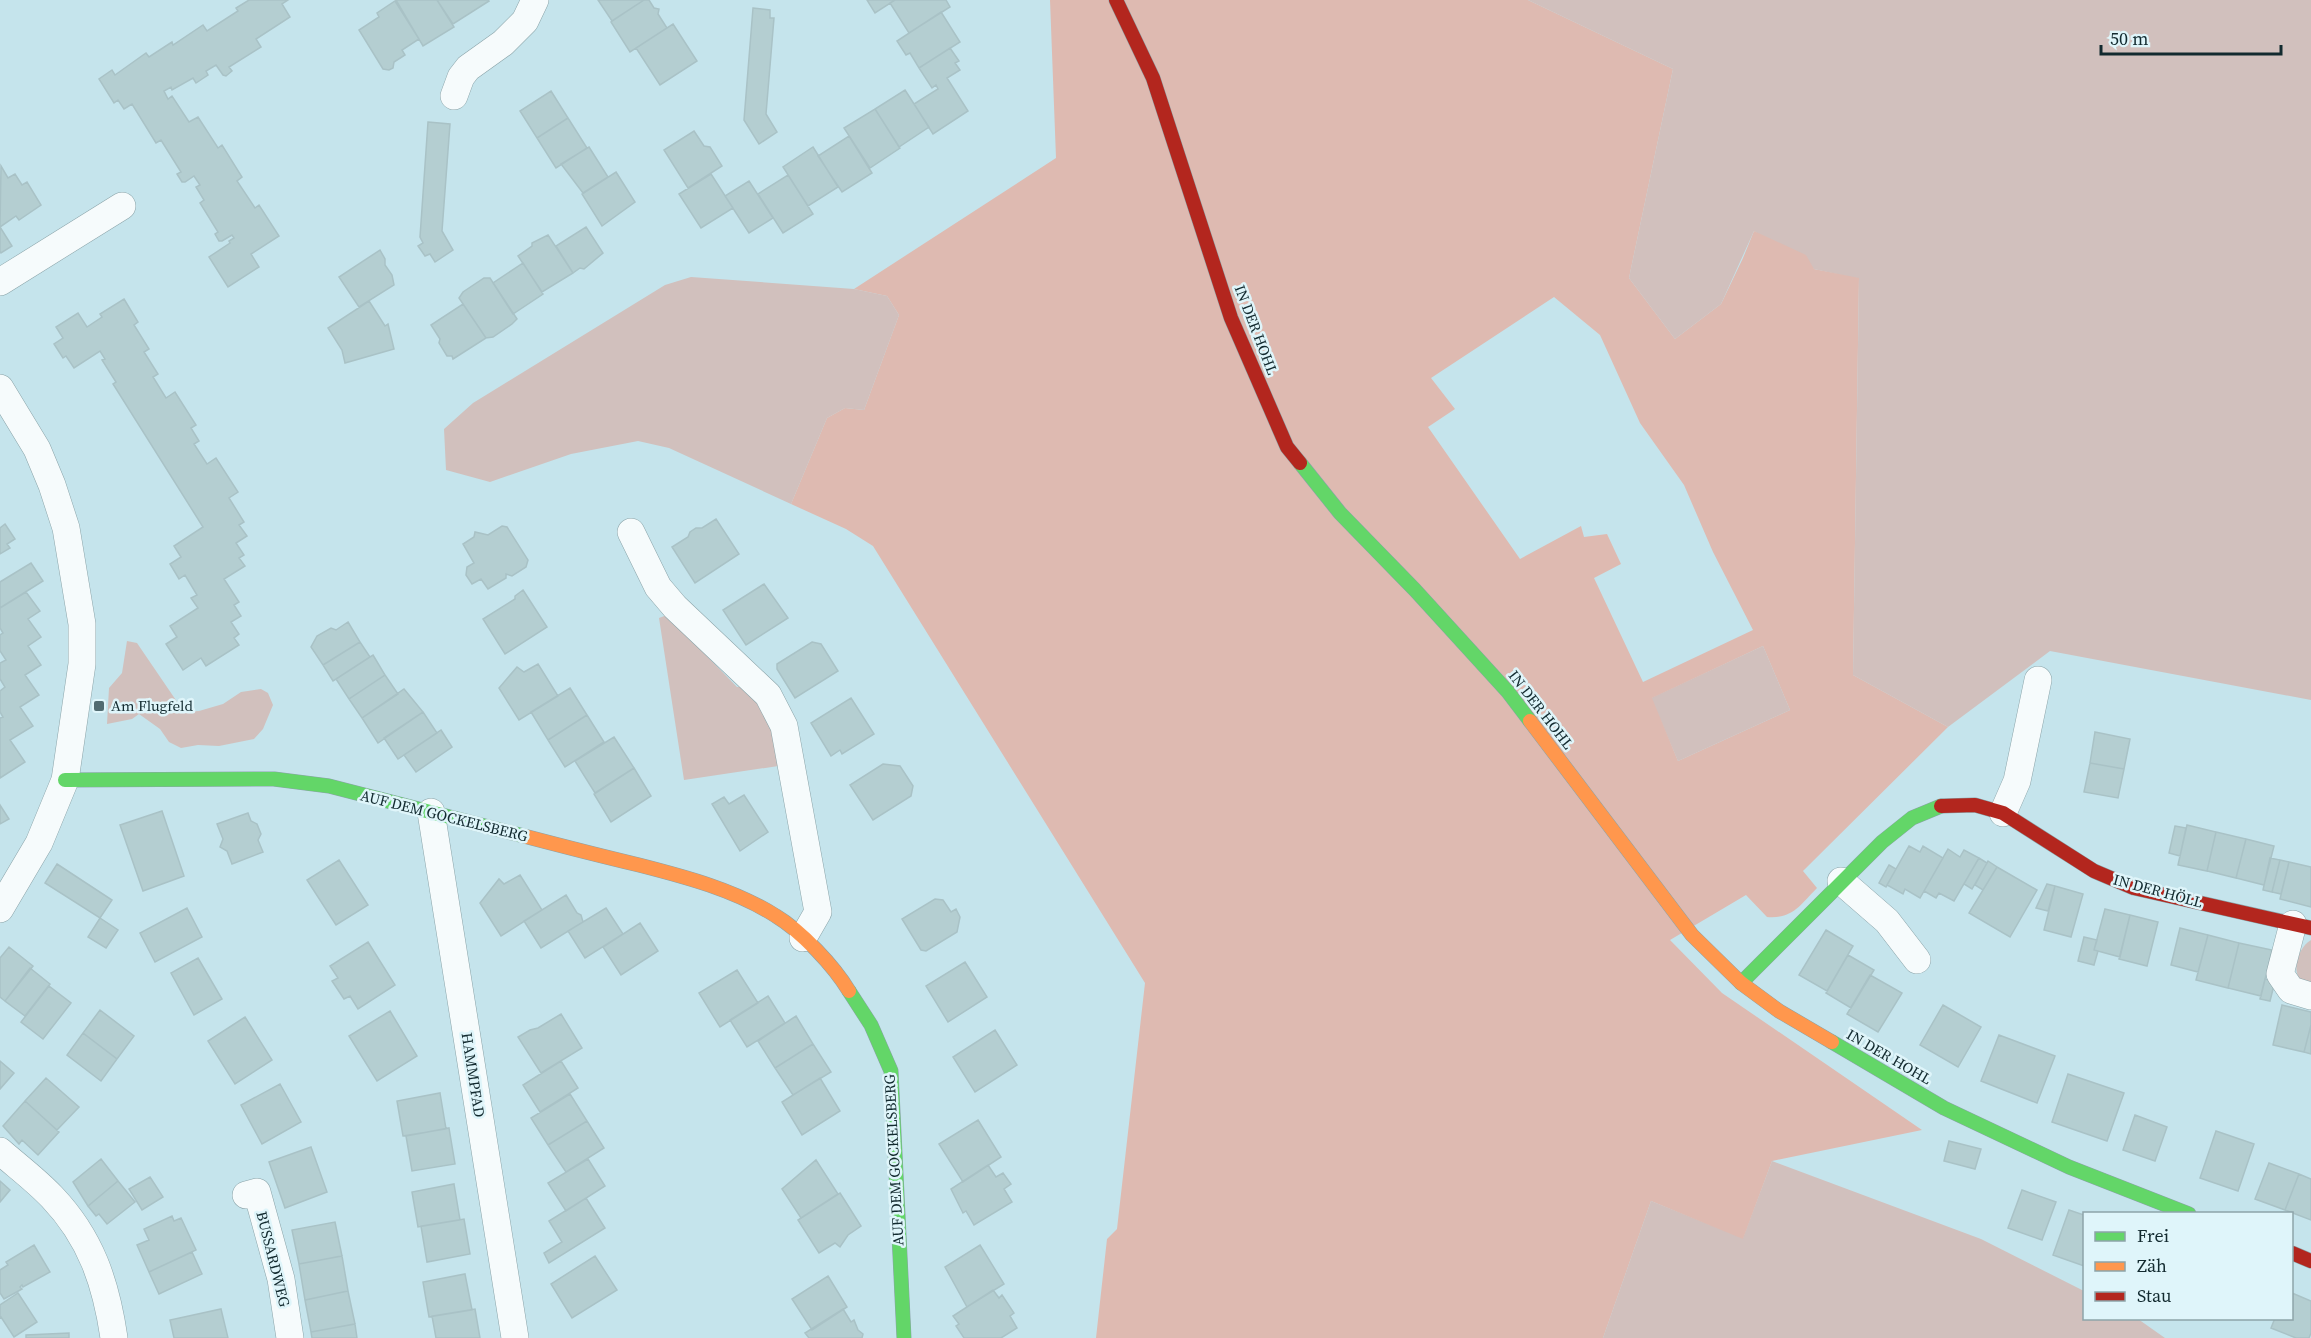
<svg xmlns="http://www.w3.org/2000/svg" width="2311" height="1338" viewBox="0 0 2311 1338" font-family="'Source Serif 4',serif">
<rect width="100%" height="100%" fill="#c5e4ec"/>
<!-- green -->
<path fill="#d1c0bd" d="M1528 0H2311V700L2050 651 1948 727 1853 675 1859 279 1814 269 1754 231 1721 304 1675 339 1629 278 1673 69Z
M691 277 854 289 887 296 899 315 864 410 845 408 827 418 791 504 669 448 638 441 571 454 490 482 446 470 444 429 473 403 665 285Z
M667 615 737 687 747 686 761 699 785 765 684 780 659 618Z
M127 641 137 643 184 712 199 711 223 704 241 692 261 689 268 693 273 705 263 729 254 739 219 746 198 745 181 748 169 742 160 729 139 714 132 719 107 724 109 688 122 673Z
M1763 646 1790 710 1678 761 1651 698Z
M2311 940V989C2308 986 2302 983 2300 979 2291 968 2300 946 2311 940Z
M1772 1161 1981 1239 2084 1291V1318L2138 1319 2165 1338H1603L1651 1201 1743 1238Z"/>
<!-- forest -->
<path fill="#debab1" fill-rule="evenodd" d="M1050 0H1528L1673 69 1629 278 1675 339 1721 304 1743 258 1754 231 1806 255 1814 269 1859 278 1853 675 1948 727 1803 871 1817 888C1800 905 1793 919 1767 917L1746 895 1670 940 1722 993 1922 1130 1772 1161 1743 1239 1651 1201 1603 1338H1096L1107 1239 1117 1229 1145 983 873 546 846 529 791 504 827 418 845 408 864 410 899 315 887 296 854 289 1056 158ZM1554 297 1600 335 1640 423 1684 485 1713 552 1753 630 1643 682 1594 578 1621 564 1607 534 1584 537 1581 526 1520 559 1428 427 1455 409 1431 378ZM1763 646 1790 710 1678 761 1652 698Z"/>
<!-- building -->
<path fill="#b4ced1" stroke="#a9c2c6" stroke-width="1.5" d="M249 0H288L282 4 290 17 256 39 261 47 229 67 232 71 226 76 223 75 216 65 206 71 208 75 196 83 193 78 172 90 171 87 164 91 168 99 172 96 189 122 198 117 218 148 222 145 242 177 237 181 255 208 259 205 279 236 251 254 259 267 228 287 209 257 230 243 229 241 234 238 232 235 222 241H219L215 234 218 232 200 203 204 200 196 187 200 185 194 176 185 182H182L177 174 181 172 161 140 156 143 132 104 124 109 118 100 114 103 99 79 112 70 115 75 146 53 149 57 172 42 173 45 203 25 207 31 238 11 236 8Z
M396 0H437L454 27 423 46Z
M437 0H488L489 1 453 24Z
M598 0H644L612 21Z
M644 0H649L654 8 659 9 658 14 667 28 630 52 611 22Z
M867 0H895L875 13Z
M895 0H946L950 7 909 33 890 3Z
M395 1 419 39 402 50 405 55 394 62 393 68 389 70 383 69 359 30 379 17 377 13Z
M753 8 770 10V18H774L766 114 777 132 759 144 744 120Z
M941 12 960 42 919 68 910 53 906 55 897 41Z
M673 24 697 61 660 85 636 48Z
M950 48 959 61 955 63 960 70 947 78 968 111 933 134 914 104 938 89 936 85 932 88 919 68Z
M905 90 929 127 899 147 875 109Z
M551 91 568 118 537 138 520 111Z
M875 109 900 148 870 168 844 128Z
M568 118 587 148 556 168 537 138Z
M428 122 450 124 442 231 453 250 435 262 430 254 425 256 418 246 423 243 420 237Z
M694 131 704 146 710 147 722 166 688 188 664 150Z
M849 136 872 173 842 192 818 156Z
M589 147 608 177 583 193 561 164Z
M813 147 838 187 808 206 783 167Z
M1 166 8 178 15 174 22 185 27 182 41 205 19 220 16 216 0 227Z
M616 172 635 202 602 226 582 194Z
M711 174 733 208 701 228 679 194Z
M788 175 813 214 783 233 758 194Z
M749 181 773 218 749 233 725 196Z
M0 227 12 246 1 253 0 251Z
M586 227 603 253 584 269 580 268 573 273 556 246Z
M548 235 573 273 542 292 518 256 532 246V243Z
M380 250 385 259V265L392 275 394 285 359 307 339 277Z
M523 263 543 294 513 314 493 283Z
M484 278H490L517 319 512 324 493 337 486 338 459 298 463 292Z
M124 299 138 322 134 325 149 349 144 352 158 374 153 377 166 398 175 392 196 425 191 428 199 441 194 444 207 464 216 458 238 492 229 498 244 522 239 525 247 536 236 543 244 555 239 558 245 566 224 579 239 602 234 605 241 616 231 622 239 634 234 638 239 645 206 666 201 658 183 670 166 644 177 637 170 626 198 608 191 598 197 595 185 575 179 579 170 564 181 557 174 546 203 527 113 384 116 382 102 360 105 359 100 351 74 368 66 356 63 358 54 344 63 338 56 327 78 313 87 327 102 317 100 314Z
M369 301 385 326 388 324 394 349 345 363 342 350 328 328Z
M463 304 486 338 453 359 452 356H447L439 343 440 339 431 325Z
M716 519 739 554 695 583 672 547 688 537 690 532 696 528H702Z
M5 524 15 539 7 544 10 548 0 554V528Z
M502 526 507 527 528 560 526 567 512 576 506 574V578L488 589 481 579 472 584 466 575 467 567 474 563 463 544 474 537 475 532 488 535Z
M31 563 43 581 0 608V582Z
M764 584 788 618 746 645 723 610Z
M523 590 547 627 505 654 483 619 515 599V596Z
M26 592 40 611 28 619 41 637 28 646 41 665 25 675 39 695 20 707 33 726 10 740 25 762 0 778V718L3 717 0 712V691L5 687 0 679V663L6 660 0 651V635L3 633 0 628V608Z
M348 622 360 642 323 665 311 647 317 636 331 628 336 630Z
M360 642 370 657 333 681 323 665Z
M812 642 821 644 838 671 795 698 777 669V664Z
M373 655 385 675 349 699 336 679Z
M538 664 558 696 519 720 499 688 517 667 524 672Z
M385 675 398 694 362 718 349 699Z
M570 688 587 715 548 740 531 712Z
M404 689 423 712 378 743 362 718Z
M851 698 874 734 842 754 840 750 831 756 811 723Z
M423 712 437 733 398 759 384 738Z
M587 715 604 742 565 767 548 740Z
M441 730 452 747 416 772 404 755Z
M2095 732 2130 739 2124 769 2090 763Z
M614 737 634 768 595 793 575 761Z
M2090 763 2124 769 2118 798 2084 792Z
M883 764 900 766 913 786 911 796 873 820 850 785Z
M634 768 651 796 611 822 594 794Z
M744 795 768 832 740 851 712 804 724 797 729 804Z
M0 805 9 819 0 824Z
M162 811 184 876 143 891 120 825Z
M248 813 251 821 257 824 261 834 258 840 263 852 232 864 227 851 220 847 223 839 217 824Z
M2187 825 2216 832 2207 871 2178 865Z
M2175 826 2186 828 2180 856 2169 853Z
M2216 832 2246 839 2236 878 2207 871Z
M2246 839 2274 846 2264 885 2236 878Z
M1909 846 1920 852 1923 846 1943 858 1920 898 1905 889 1903 894 1887 885Z
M1948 849 1960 857 1964 850 1979 858 1954 901 1939 893 1936 898 1924 891Z
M1979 858 1987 863 1972 889 1964 884Z
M2270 858 2280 860 2272 892 2263 890Z
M339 860 368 905 336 925 307 880Z
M2280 860 2289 862 2281 894 2272 892Z
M1988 861 1997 867 1983 890 1975 885Z
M2289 862 2311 867V907L2280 899Z
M57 864 112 900 100 918 45 883Z
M1889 865 1896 869 1886 887 1879 883Z
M1997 867 2037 890 2010 937 1969 913Z
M520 875 542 910 501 936 480 903 499 879 504 884Z
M2047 884 2055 886 2048 911 2036 908Z
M2055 886 2083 894 2071 937 2044 930Z
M566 895 577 913 581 915 583 922 541 948 524 921Z
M935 899 943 900 951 912 956 909 960 917 957 932 926 951 921 950 902 919Z
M187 908 202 937 155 962 140 933Z
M606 908 623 934 585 958 568 931Z
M2105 909 2130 915 2120 957 2094 950Z
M2130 915 2158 922 2147 966 2119 959Z
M100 918 118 930 106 948 88 937Z
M640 923 658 951 621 975 603 947Z
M2180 928 2208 935 2198 972 2171 965Z
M1826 930 1853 946 1827 991 1799 975Z
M2208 935 2239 943 2228 988 2196 980Z
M2084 937 2097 940 2094 950 2098 951 2094 965 2078 961Z
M368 942 395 985 358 1009 350 996 344 999 332 981 338 978 330 966Z
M2239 943 2272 950 2261 996 2228 988Z
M9 947 33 966 5 1001 0 997V958Z
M1848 955 1874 970 1851 1008 1826 993Z
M198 958 222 999 194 1015 171 973Z
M965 962 987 997 948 1022 926 986Z
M30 968 50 984 25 1016 5 1001Z
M737 970 758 1003 720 1027 699 993Z
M1870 975 1902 993 1878 1032 1847 1014Z
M2265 979 2275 981 2270 1001 2260 999Z
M49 986 71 1003 43 1039 21 1022Z
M768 996 785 1023 747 1047 730 1020Z
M1943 1005 1981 1027 1958 1067 1920 1045Z
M2282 1005 2311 1012V1025L2304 1052 2273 1045Z
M100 1010 134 1036 117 1059 83 1033Z
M390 1011 417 1056 377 1081 349 1036Z
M561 1014 582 1048 541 1073 518 1037 530 1030 538 1028Z
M796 1016 813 1044 775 1068 758 1041Z
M245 1017 272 1060 235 1084 208 1041Z
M2311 1025V1054L2304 1052Z
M995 1030 1017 1065 975 1092 953 1057Z
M83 1033 117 1059 101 1081 67 1055Z
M1999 1035 2055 1056 2037 1103 1981 1081Z
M813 1044 831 1072 793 1095 775 1068Z
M0 1061 14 1073 0 1089Z
M561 1061 578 1088 540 1112 523 1085Z
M2068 1074 2124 1093 2107 1141 2052 1122Z
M46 1078 79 1107 57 1130 25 1101Z
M820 1078 840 1111 802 1135 782 1102Z
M280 1084 301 1122 262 1144 241 1105Z
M440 1093 446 1129 403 1136 397 1101Z
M570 1094 587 1121 548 1145 531 1118Z
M25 1101 59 1132 38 1155 22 1140 19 1144 3 1126Z
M2135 1115 2167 1127 2155 1161 2123 1150Z
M978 1120 1001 1157 963 1182 939 1144Z
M587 1121 604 1148 566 1172 548 1145Z
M449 1128 455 1164 412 1171 406 1136Z
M2216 1131 2254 1144 2238 1191 2200 1178Z
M1949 1141 1981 1149 1975 1169 1944 1161Z
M311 1147 327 1192 285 1208 269 1162Z
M101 1159 118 1181 88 1206 73 1182Z
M588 1159 605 1186 566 1211 548 1183Z
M816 1160 838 1194 801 1218 782 1189Z
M2269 1163 2299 1174 2285 1210 2255 1199Z
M988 1165 996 1177 1003 1173 1011 1184 1004 1189 1012 1202 974 1225 966 1211 963 1213 951 1189Z
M2299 1174 2311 1179V1220L2285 1210Z
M150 1177 163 1197 142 1210 129 1189Z
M0 1181 10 1190 0 1202Z
M118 1181 135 1202 107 1224 99 1214 96 1216 88 1206Z
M454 1184 460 1220 418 1227 412 1192Z
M2022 1190 2056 1202 2042 1240 2008 1228Z
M840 1193 861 1226 848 1235 840 1247 835 1243 819 1253 798 1220Z
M586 1198 605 1228 549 1263 544 1253 562 1242 549 1221Z
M2069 1210 2084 1215V1266L2053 1255Z
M172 1216 174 1221 181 1218 196 1250 149 1272 137 1245 149 1240 144 1229Z
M464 1219 470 1254 427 1262 421 1226Z
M335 1222 342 1256 299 1264 292 1230Z
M34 1245 50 1272 23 1287 22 1285 20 1287 22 1289 4 1299 0 1293V1270L8 1265 6 1262Z
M980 1245 1004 1284 967 1307 945 1267Z
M192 1252 202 1274 159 1294 149 1272Z
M342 1256 348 1291 305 1300 299 1264Z
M595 1256 617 1290 572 1318 551 1284Z
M465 1274 472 1310 429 1317 423 1282Z
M828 1276 847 1307 812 1330 792 1299Z
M993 1290 999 1298 1002 1295 1014 1313 1010 1316 1017 1328 1001 1338H964L956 1326 959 1324 953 1316Z
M348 1291 355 1324 311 1332 305 1300Z
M18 1293 37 1322 14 1337 1 1317 0 1318V1305Z
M2292 1293 2311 1301V1333L2309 1338H2296L2271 1328 2275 1318H2292Z
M221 1309 228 1338H174L170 1320Z
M475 1309 480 1338H436L432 1316Z
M843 1309 851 1322 854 1320 858 1330 863 1334 862 1338H809L805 1333Z
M355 1324 357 1338H312L311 1332Z
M69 1333V1338H26V1335Z"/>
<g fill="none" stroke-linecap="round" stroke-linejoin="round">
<!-- street casing -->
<g stroke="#8aa3a8" stroke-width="28">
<path id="street" d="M454 96 461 77 468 68 503 43 525 21 535 0
M0 282 122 206
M0 388 37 449 52 485 66 528 82 624V664L65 780 39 843 0 909
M631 532 658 587 675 607 768 695 784 726 818 912 803 938
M431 812 515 1338
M2003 813 2017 781 2038 680
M1841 881 1887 921 1917 960
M2293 924 2280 974 2291 990 2311 996
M0 1151C17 1166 36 1180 52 1197 91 1238 106 1283 114 1338
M246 1195 257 1192 281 1279 290 1338"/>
</g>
<!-- fast casing -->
<g stroke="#8aa3a8" stroke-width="15">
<path id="fast" d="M1300 463 1340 513 1415 590 1508 692 1530 721
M65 780 274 779 329 786 524 836
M1741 983 1882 842 1912 818 1941 806
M849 991 871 1025 891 1071 904 1338
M1832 1042 1944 1108 2069 1167 2189 1214"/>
</g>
<!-- slow casing -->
<g stroke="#8aa3a8" stroke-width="15">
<path id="slow" d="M1530 721 1692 935 1741 983 1779 1011 1832 1042
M524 836C562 846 601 856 639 865 686 877 735 890 776 916 801 931 834 966 849 991"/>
</g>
<!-- jam casing -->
<g stroke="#8aa3a8" stroke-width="15">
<path id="jam" d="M1116 0 1153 78 1231 318 1287 447 1300 463
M1941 806 1975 805 2003 813 2094 871 2134 888 2311 928
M2292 1253 2311 1261"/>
</g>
<!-- street -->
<use href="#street" stroke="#f6fbfc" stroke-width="27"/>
<!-- fast -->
<use href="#fast" stroke="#63d668" stroke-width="14"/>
<!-- slow -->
<use href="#slow" stroke="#ff974d" stroke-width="14"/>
<!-- jam -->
<use href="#jam" stroke="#b3261e" stroke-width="14"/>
</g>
<!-- markers -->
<rect fill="#516b71" stroke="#dff5fa" stroke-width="2" x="93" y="700" width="12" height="12" rx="3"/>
<g text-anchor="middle" stroke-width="5" stroke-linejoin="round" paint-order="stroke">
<!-- street labels -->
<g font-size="15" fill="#122a2f" stroke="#dff5fa">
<text transform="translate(1256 330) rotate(69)" y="5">IN DER HOHL</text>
<text transform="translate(1541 710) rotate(52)" y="5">IN DER HOHL</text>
<text transform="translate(444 816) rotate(14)" y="5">AUF DEM GOCKELSBERG</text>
<text transform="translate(2158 891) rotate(15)" y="5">IN DER HÖLL</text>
<text transform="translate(1889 1057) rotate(30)" y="5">IN DER HOHL</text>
<text transform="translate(473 1075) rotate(81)" y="5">HAMMPFAD</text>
<text transform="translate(894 1160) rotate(-93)" y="5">AUF DEM GOCKELSBERG</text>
<text transform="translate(273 1259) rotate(76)" y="5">BUSSARDWEG</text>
</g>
<!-- poi labels -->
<g font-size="15" fill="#122a2f" stroke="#dff5fa" text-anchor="start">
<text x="111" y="711">Am Flugfeld</text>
</g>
</g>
<!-- legend -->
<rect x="2083" y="1212" width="210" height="108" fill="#dff5fa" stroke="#8da4a9" stroke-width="1.5"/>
<rect x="2095" y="1232" width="30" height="9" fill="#63d668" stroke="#8da4a9" stroke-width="1.5"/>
<text x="2137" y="1242" font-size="18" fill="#122a2f">Frei</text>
<rect x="2095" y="1262" width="30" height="9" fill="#ff974d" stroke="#8da4a9" stroke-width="1.5"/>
<text x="2137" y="1272" font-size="18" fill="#122a2f">Zäh</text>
<rect x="2095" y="1292" width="30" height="9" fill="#b3261e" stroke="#8da4a9" stroke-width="1.5"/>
<text x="2137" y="1302" font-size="18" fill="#122a2f">Stau</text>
<!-- scale -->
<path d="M2101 45v9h180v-9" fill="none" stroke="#122a2f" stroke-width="3"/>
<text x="2110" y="45" font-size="18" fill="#122a2f" stroke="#dff5fa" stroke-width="4.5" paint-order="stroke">50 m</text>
</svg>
